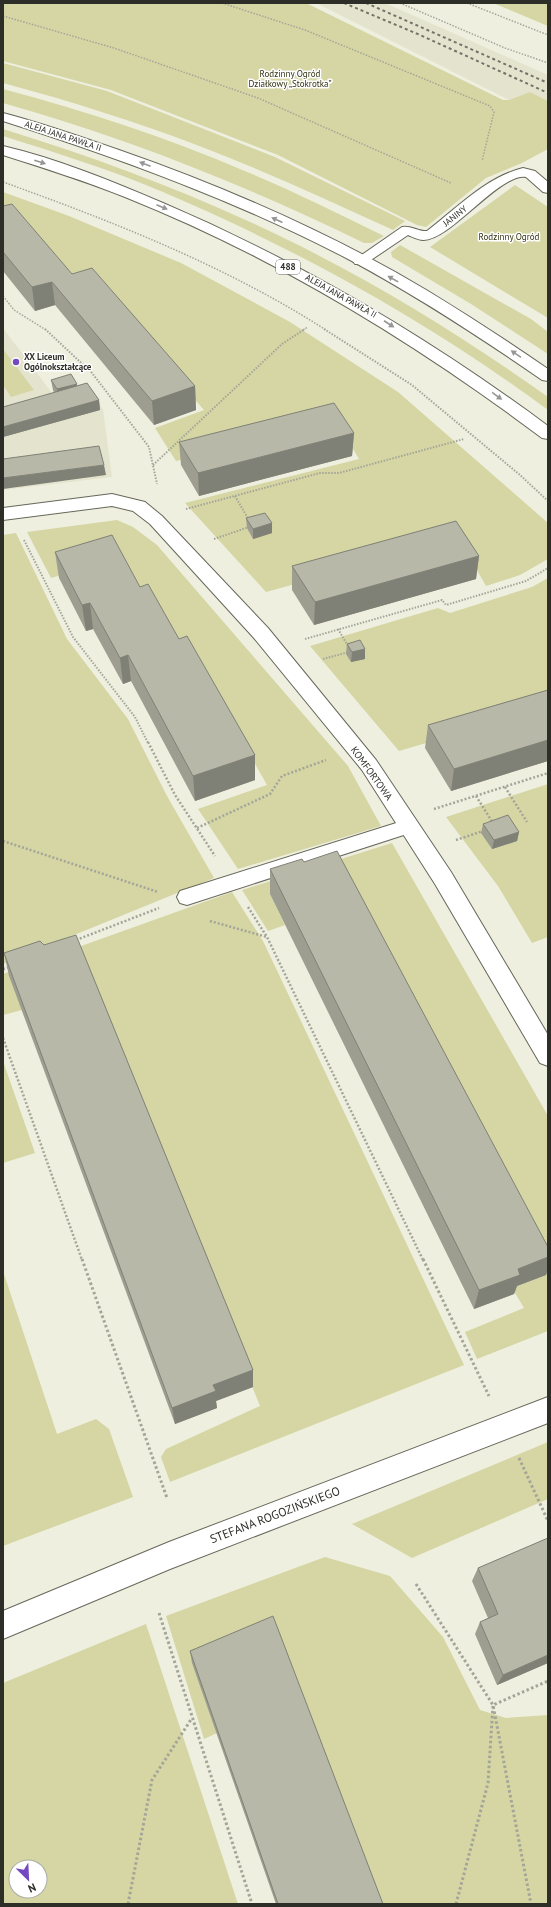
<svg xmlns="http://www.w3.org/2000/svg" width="551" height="1907" viewBox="0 0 551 1907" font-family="'PT Sans',sans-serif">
<rect width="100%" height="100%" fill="#eeefdf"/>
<!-- built -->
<path fill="#e4e4ce" d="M316 3H385L548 75V101L530 92 509 100Z
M3 328 55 397 90 392 103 409 112 477 3 490Z"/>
<!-- green -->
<path fill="#d5d6a3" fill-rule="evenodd" d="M3 3H306L503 100H509L530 92 548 101V149L522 163 486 178 426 227 417 225 278 155 111 90 3 61Z
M493 3H548V26Z
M3 63 107 91 275 157 405 221 393 230C330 201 267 172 202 147 137 122 70 101 3 83Z
M3 89C86 111 168 138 247 172 293 191 339 214 384 236L372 243H364C247 186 128 138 3 103Z
M3 129C87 155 170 185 250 222 355 270 454 330 548 397V410C429 322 299 250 163 192 111 170 57 153 3 136Z
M515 185 548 207V318L430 247Z
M3 192 69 216 181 263 290 322 398 392 548 523V559L520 575 486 586 459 539 266 592 185 503 359 459 337 422 176 461 155 428 204 410 97 288 79 293 3 228Z
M400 245 531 319 548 332V354L471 304 392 257 391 252Z
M3 349 34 390 11 397 3 385Z
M117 520 133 527 157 545 348 766 381 826 238 869 198 809 267 785 195 658 136 585 120 557 51 578 27 532Z
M16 533 67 639 128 719 167 796 214 878 3 964V535Z
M548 578V707L399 751 310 646 438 608 450 613 532 587Z
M548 784V937L532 943 498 886 446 817Z
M392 843 548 1116V1331L477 1359 465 1332 524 1308 512 1288 546 1275 270 894 285 925 268 931 242 890Z
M232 892 263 941 464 1365 170 1482 161 1457 166 1449 260 1406 80 959 10 977 22 1010 3 1015V974Z
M3 1061 35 1153 3 1163Z
M3 1271 57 1434 96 1419 109 1429 133 1497 3 1546Z
M548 1442V1499L412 1558 352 1524Z
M325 1557 390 1576 443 1637 480 1710 506 1718 548 1715V1904H378L217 1733 204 1739 166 1616Z
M146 1624 238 1904H3V1683ZM16 1867H40V1891H16Z"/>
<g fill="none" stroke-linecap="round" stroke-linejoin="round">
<!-- service casing -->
<g stroke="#67685a" stroke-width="2">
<path id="service" d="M523 168 535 171 548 182V193L543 192 526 177C499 173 450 241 423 240 418 240 413 237 408 235L365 264H355L353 261 402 227C411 225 419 232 427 231 457 208 486 177 523 168Z
M409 819 416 821 418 826 416 831 187 905 180 903 177 897 180 891Z"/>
</g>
<!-- minor casing -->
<g stroke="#67685a" stroke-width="2">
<path id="minor" d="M112 494 145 502 162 516 268 628 376 760 451 872 548 1035V1066L540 1063 435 884 362 770 254 638 150 524 133 511 112 506 3 520V508Z
M548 1397V1423L170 1569 3 1639V1611L169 1542Z"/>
</g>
<!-- primary casing -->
<g stroke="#67685a" stroke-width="2">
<path id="primary" d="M3 113C42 123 81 137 119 150 225 187 331 233 428 291 469 316 509 342 548 369V381L542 380C480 337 417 296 350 260 239 202 122 159 3 121Z
M3 146C58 159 112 181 163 203 301 262 428 337 548 426V439L542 438C413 341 275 257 125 197 85 181 44 168 3 155Z"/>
</g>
<!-- path-far3 -->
<path stroke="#a4a599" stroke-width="1.5" stroke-dasharray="1.5 1.5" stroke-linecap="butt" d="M222 3 305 30 490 106 494 112 482 161
M400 3 505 48 548 63
M467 3 548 35
M3 16 114 48 258 98 451 183
M3 182C114 222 226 266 326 330
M3 296 14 310 46 330
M303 330 308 327"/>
<!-- path-far2 -->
<path stroke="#a4a599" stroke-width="2" stroke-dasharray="1.5 1.5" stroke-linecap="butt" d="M45 329 92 373 149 447 157 484
M324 329 412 385 520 475 548 501
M282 344 305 329
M153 465 282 344
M235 496 249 520
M186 509 320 473H339L464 439
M214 539 249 527
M24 540 73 637 135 717 148 743
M338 629 348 646
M305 639 442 600 446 605 526 581 548 568
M323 659 349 652"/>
<!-- path-far1 -->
<path stroke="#a4a599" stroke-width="2.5" stroke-dasharray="2 2" stroke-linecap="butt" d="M148 742 175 795 215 856
M505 787 527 822
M476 796 493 823
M434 809 548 773
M197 828 270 794 282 776 326 760
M456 840 483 831
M3 841 158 892
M248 907 267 937 423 1260
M210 921 267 937
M76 940 159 908
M3 969 10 967
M3 1038 82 1260"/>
<!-- path -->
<path stroke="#a4a599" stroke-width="3" stroke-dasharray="2.5 2.5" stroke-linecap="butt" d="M82 1259 167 1498
M423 1259 489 1396
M519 1458 548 1521
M416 1584 493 1705 548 1681
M159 1613 252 1904
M128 1904 152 1780 192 1718
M456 1904 488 1783 493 1705 531 1904"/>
<!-- service -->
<use href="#service" fill="#fff" fill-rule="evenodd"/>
<!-- minor -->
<use href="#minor" fill="#fff" fill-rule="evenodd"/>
<!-- primary -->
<use href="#primary" fill="#fff" fill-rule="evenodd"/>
<!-- rail -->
<path stroke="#727369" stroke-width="2" stroke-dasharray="3 3" stroke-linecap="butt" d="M344 3 420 35 548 93
M366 3 548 83"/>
</g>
<!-- wall -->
<path fill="#9d9e90" d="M3 206 72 274 195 386 196 410 154 425 55 305 35 311 3 271Z
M51 380 99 400 100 410 3 437V407L54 393 53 390Z
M354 433 352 456 199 496 181 465 179 442Z
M246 518 272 523V533L253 539 247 528Z
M55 552 140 587 179 639 255 755V780L195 801 131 681 123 684 93 629 86 631 59 578Z
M479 556 476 579 314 625 292 590V566Z
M347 644 365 649V659L351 662 346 654Z
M548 690V761L451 791 425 748 428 725Z
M483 824 519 832 517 841 492 849 481 833Z
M270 869 548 1247V1269L546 1275 517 1286 514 1294 474 1309 270 894Z
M4 953 253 1370V1387L216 1401 217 1408 175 1424 9 976Z
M548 1538V1663L497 1685 475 1634 480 1622 488 1618 472 1581 478 1568Z
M190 1651 383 1904H276L192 1663Z"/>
<!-- shaded-wall -->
<path fill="#808176" d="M52 282 55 305 35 311 32 287Z
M77 384 78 394 59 399 57 389Z
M195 386 196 410 154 425 152 401Z
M99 400 100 410 3 437V427Z
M354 433 352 456 199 496 198 473Z
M104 465 106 475 3 489V478Z
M272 523V533L253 539V529Z
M479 556 476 579 314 625 315 602Z
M90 603 93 629 86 631 82 605Z
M365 649V659L351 662 352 652Z
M128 655 131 681 123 684 120 658Z
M548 740V761L451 791 454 769Z
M255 755V780L195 801 193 776Z
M519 832 517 841 492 849 494 840Z
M548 1257V1269L546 1275 517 1286 514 1294 474 1309 479 1290 518 1269Z
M253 1370V1387L216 1401 217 1408 175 1424 172 1408 213 1385Z
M548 1655V1663L497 1685 503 1675Z"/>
<!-- building -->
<path fill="#b7b8a8" stroke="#808176" d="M12 204 72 274 92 268 195 386 152 401 52 282 32 287 3 252V206Z
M71 374 77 384 57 389 51 380Z
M87 383 99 400 3 427V407Z
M334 403 354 433 198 473 179 442Z
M99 446 104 465 3 478V459Z
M265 513 272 523 253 529 246 518Z
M456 521 479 556 315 602 292 566Z
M112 535 140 587 148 584 179 639 187 636 255 755 193 776 128 655 120 658 90 603 82 605 55 552Z
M360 640 365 649 352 652 347 644Z
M548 690V740L454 769 428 725Z
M508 815 519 832 494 840 483 824Z
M337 851 548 1247V1257L518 1269 520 1275 479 1290 270 869 302 859 304 862Z
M76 935 253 1370 213 1385 216 1391 172 1408 4 953 40 941 44 945Z
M548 1538V1655L503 1675 480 1622 498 1614 478 1568Z
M273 1616 383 1904H278L190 1651Z"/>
<!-- one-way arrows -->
<defs><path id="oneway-solid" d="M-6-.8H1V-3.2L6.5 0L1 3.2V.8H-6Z"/></defs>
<g fill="#969694">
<use href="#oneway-solid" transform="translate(40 162) rotate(18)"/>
<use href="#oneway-solid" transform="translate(145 164) rotate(-159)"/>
<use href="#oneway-solid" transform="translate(162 207) rotate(23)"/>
<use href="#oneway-solid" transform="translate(277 220) rotate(-155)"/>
<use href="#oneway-solid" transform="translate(393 279) rotate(-151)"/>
<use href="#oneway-solid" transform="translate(389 324) rotate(33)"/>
<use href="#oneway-solid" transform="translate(516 354) rotate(-146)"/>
<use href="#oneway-solid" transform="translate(497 396) rotate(36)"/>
</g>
<!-- markers -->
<circle fill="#7448c0" stroke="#fff" stroke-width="1.5" cx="16" cy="362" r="4"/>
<g text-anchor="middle" stroke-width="3" stroke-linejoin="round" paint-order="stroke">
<!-- far-park labels -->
<g font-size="9" fill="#333212" stroke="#fff">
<text x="290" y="77">Rodzinny Ogród<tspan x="290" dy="10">Działkowy „Stokrotka”</tspan></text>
<text x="509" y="240">Rodzinny Ogród</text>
</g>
<!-- far-street labels -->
<g font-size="9" fill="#2d2e28" stroke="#fff">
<text transform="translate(63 136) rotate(18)" y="3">ALEJA JANA PAWŁA II</text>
<text transform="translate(455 216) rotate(-38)" y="3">JANINY</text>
<text transform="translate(341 296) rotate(29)" y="3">ALEJA JANA PAWŁA II</text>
</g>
<!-- shield labels -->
<rect fill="#fff" stroke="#6c6d68" stroke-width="1" x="276" y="260" width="24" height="14" rx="3"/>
<g font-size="9" font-weight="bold" fill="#2d2e28">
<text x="288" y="270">488</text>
</g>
<!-- far-poi labels -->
<g font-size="9" font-weight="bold" fill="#2d2e28" stroke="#fff" text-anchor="start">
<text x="24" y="360">XX Liceum<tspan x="24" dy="10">Ogólnokształcące</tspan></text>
</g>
<!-- street labels -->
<g font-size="10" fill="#2d2e28" stroke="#fff">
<text transform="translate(372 773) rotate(54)" y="4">KOMFORTOWA</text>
</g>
<!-- near-street labels -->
<g font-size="12" fill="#2d2e28" stroke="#fff">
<text transform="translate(275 1515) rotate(-21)" y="4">STEFANA ROGOZIŃSKIEGO</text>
</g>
</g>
<!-- border -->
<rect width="551" height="1907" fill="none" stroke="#2d2e28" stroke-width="8"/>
<!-- north arrow -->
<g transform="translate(28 1879) rotate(156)"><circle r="19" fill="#ffffff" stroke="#ababa9"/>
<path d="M0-3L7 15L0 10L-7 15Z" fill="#7448c0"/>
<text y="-6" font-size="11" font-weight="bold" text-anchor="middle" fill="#2d2e28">N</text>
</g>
</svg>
